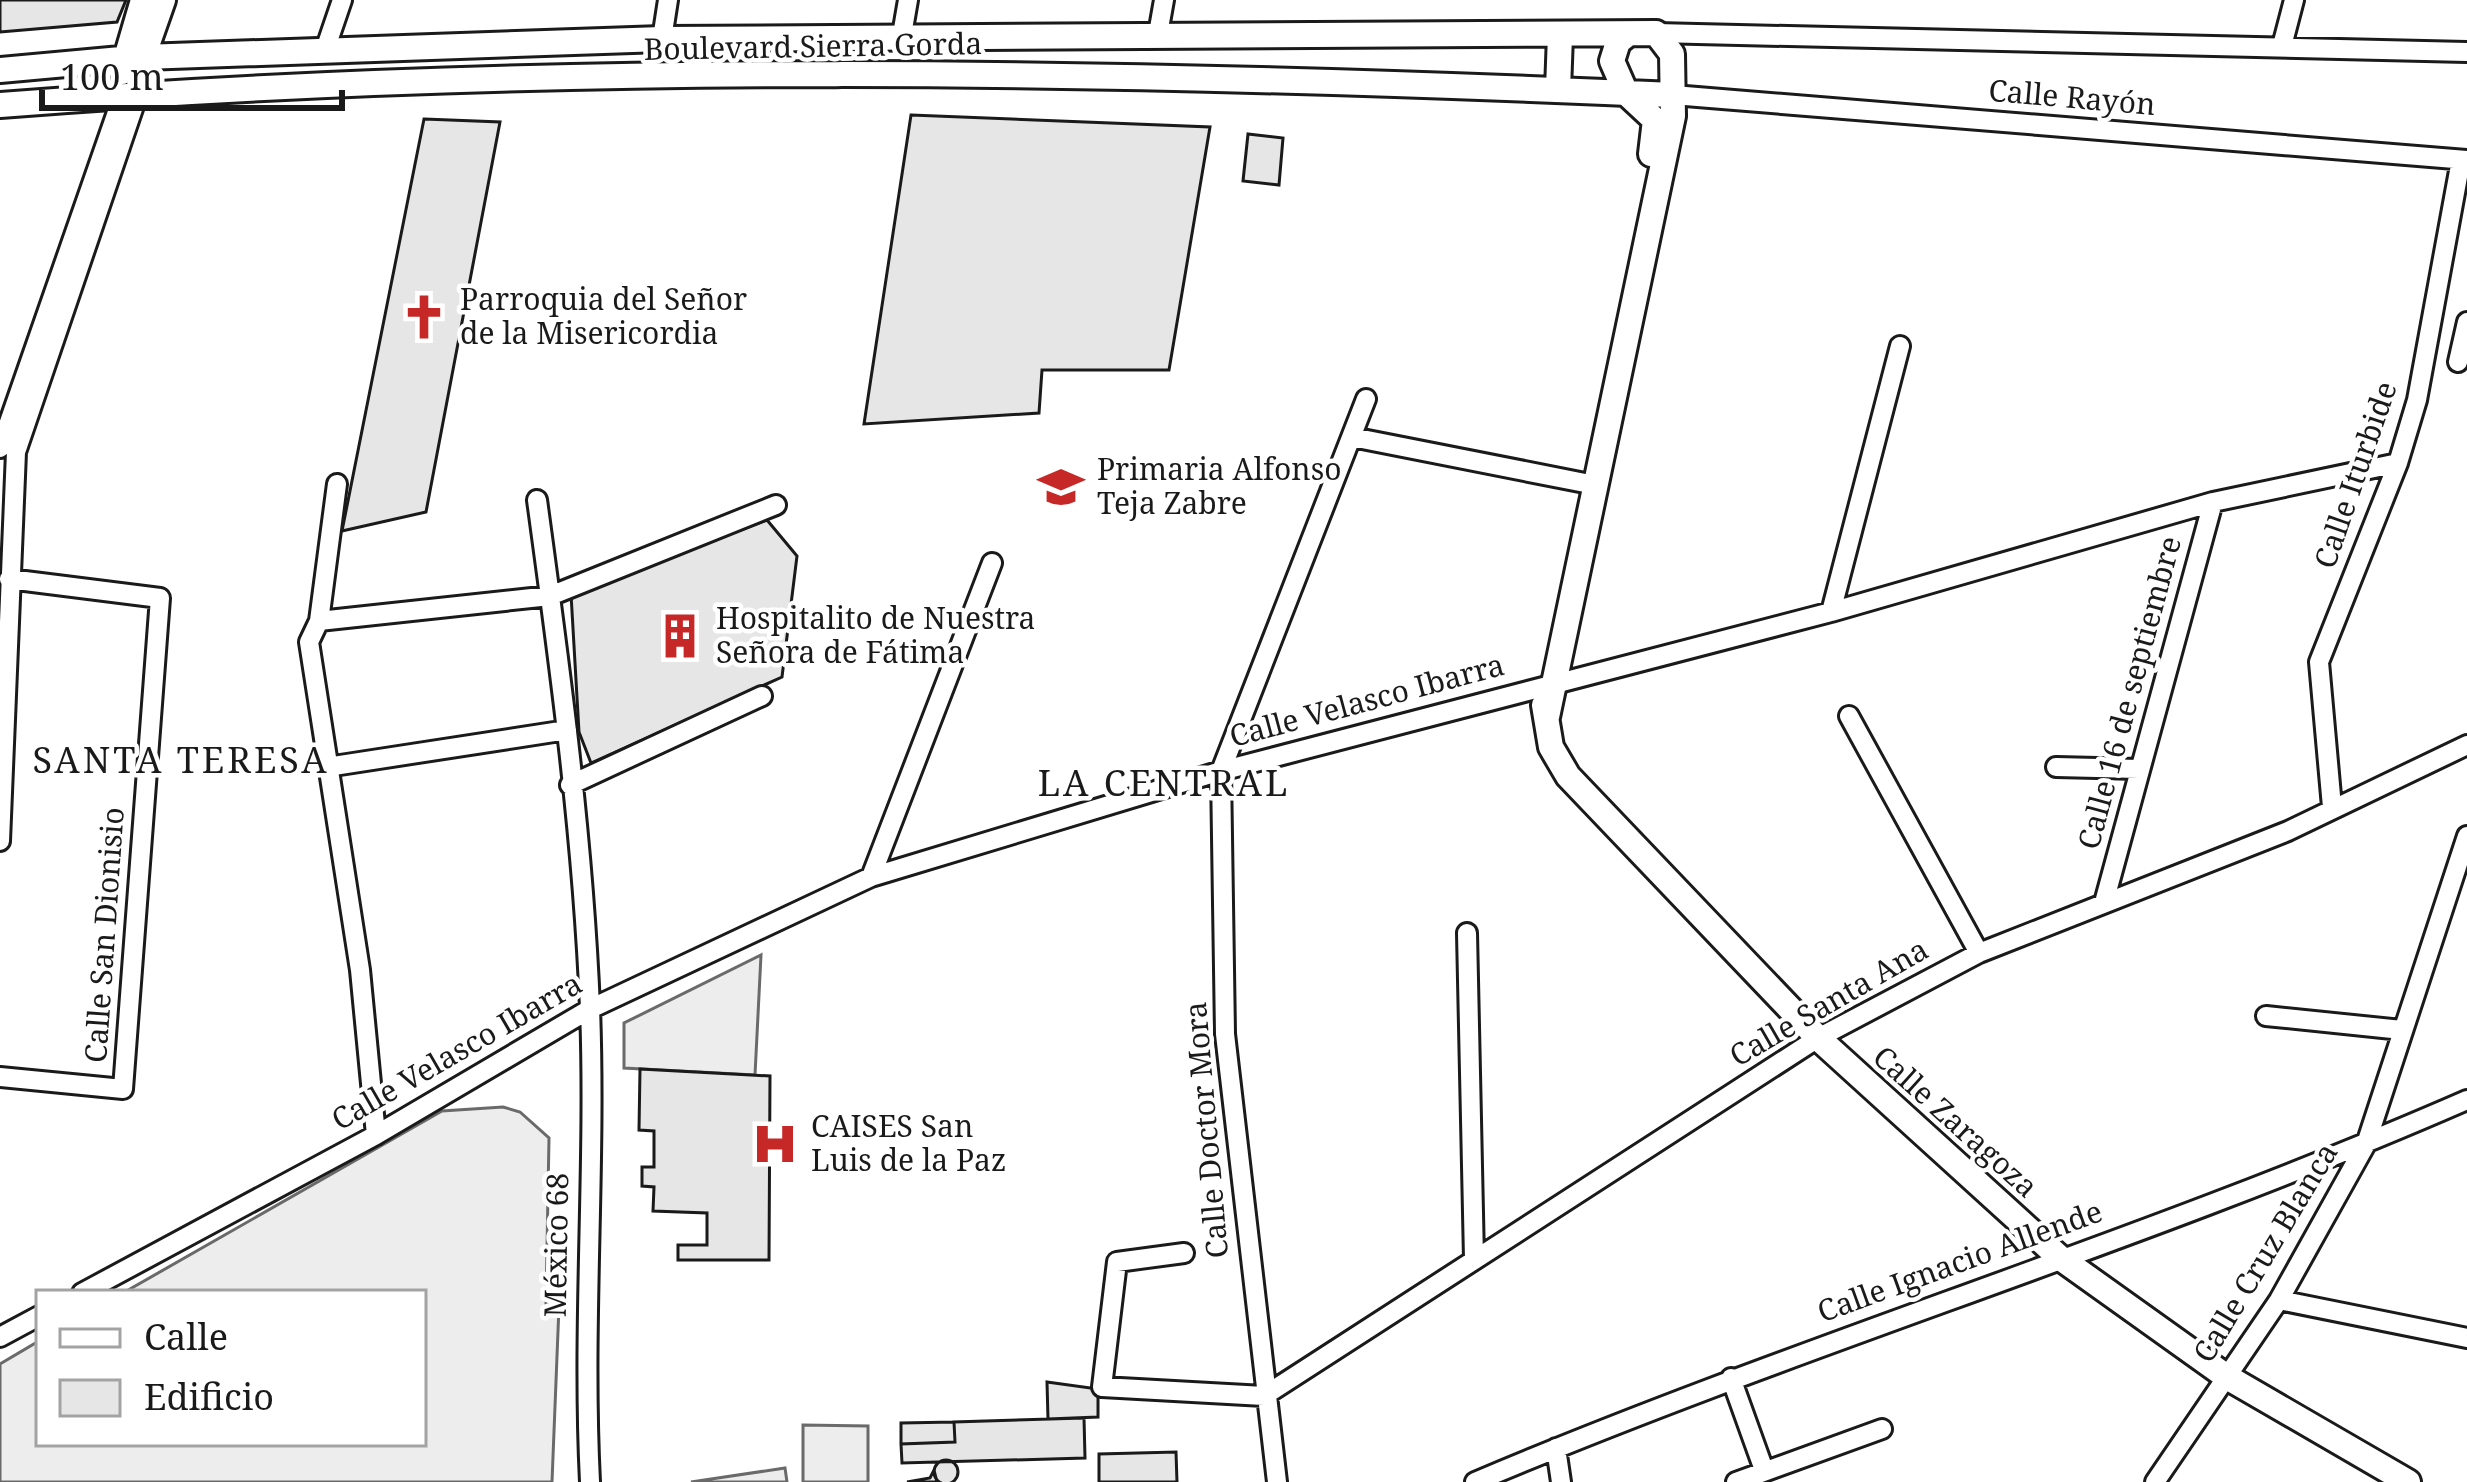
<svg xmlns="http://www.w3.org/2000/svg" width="2467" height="1482" viewBox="0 0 2467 1482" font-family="'Noto Serif',serif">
<rect width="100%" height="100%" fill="#fff"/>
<!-- built -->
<path fill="#ededed" stroke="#6a6a6a" stroke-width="3" d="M761 955 755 1075 624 1068V1023Z
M503 1107 520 1112 549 1138 546 1304 559 1306 552 1482H0V1364L39 1341V1443H423V1293H123L442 1111Z
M803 1425 868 1426V1482H803Z
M785 1468 787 1482H691Z"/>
<!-- building -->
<path fill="#e6e6e6" stroke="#1a1a1a" stroke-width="3" d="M0 0H126L117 22 0 32Z
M911 115 1210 127 1169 370H1042L1039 413 864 424Z
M424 119 500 122 426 512 342 531Z
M1248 134 1283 138 1279 185 1243 181Z
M767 520 797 556 782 677 591 763 579 732 571 594Z
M640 1069 770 1076 769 1260H678V1245H707V1213L653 1211 654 1187 642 1186V1167H654V1131L639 1130Z
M1047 1382 1098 1389V1417L1048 1419Z
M1084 1418 1085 1458 902 1463 901 1444 955 1442 954 1422Z
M954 1422 955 1442 901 1444V1423Z
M1176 1452 1177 1482H1099V1454Z
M934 1472a12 12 0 1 1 24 0a12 12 0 1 1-24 0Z
M934 1470 937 1482H907L930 1478Z"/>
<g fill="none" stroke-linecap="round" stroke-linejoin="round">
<!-- street casing -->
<g stroke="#1a1a1a" stroke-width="24">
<path id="street" d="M1656 33 2467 52
M1158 34 1164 0
M902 35 908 0
M662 39 668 0
M2282 46 2294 0
M325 50 342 0
M1673 95 2467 160
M2458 362 2467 322
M1352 437 1585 483
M0 448 123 95
M337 484 319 621 309 642 360 970 376 1135
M537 500C560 668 583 838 590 1008 596 1166 582 1324 590 1482
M1831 612 1900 346
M319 621 550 596 776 505
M1849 716 1979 953
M327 767 567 730
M2056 767 2139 769
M570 785 762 696
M2332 807 2319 662 2398 463 2417 400 2461 160
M0 841 16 452 138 94
M871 877 992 563
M2105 899 2213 502
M1467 933 1474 1259
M2266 1016 2402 1030
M0 1077 123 1089 160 598 9 579
M1184 1253 1117 1262 1102 1387 1264 1396 1818 1038 1979 953 2288 831 2467 745
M82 1293 376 1135 590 1009 871 877 1221 771 1831 612 2213 502 2398 463
M2279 1300 2467 1338
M0 1337 39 1316
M1731 1378 1764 1470
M1556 1448 1561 1482
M1277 1482 1225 1034 1221 771 1366 399
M1475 1482C1801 1344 2142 1242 2467 1100
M1736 1482 1882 1429
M2155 1482 2279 1300 2366 1144 2467 836"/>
</g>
<!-- secondary casing -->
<g stroke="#1a1a1a" stroke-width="30">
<path id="secondary" d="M1628 34 1618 42 1612 61 1626 93 1655 120 1651 154
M0 70 143 57 662 39 1656 33 1672 54 1673 116 1547 717
M122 72 143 0
M1558 90 1560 35
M138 94 143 57 163 0
M0 105C556 61 1116 70 1673 95
M1544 705 1551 747 1568 776 1818 1038 2059 1257 2227 1377 2408 1482"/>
</g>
<!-- street -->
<use href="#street" stroke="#fff" stroke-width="18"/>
<!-- secondary -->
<use href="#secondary" stroke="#fff" stroke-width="24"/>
</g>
<!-- icons -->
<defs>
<g id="church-bare" transform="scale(3.6)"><path d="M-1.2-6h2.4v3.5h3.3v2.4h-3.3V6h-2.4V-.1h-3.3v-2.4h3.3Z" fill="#c62828" stroke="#fff" stroke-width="2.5" paint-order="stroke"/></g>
<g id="school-bare" transform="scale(3.6)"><path d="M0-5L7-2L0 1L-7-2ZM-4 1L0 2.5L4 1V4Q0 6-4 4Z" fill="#c62828" stroke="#fff" stroke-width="2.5" paint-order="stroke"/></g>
<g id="building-bare" transform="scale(3.6)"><path d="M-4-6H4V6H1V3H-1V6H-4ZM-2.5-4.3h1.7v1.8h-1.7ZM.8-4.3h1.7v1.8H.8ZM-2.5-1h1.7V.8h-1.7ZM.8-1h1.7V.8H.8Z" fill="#c62828" stroke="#fff" stroke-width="2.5" paint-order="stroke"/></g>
<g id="hospital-bare" transform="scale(3.6)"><path d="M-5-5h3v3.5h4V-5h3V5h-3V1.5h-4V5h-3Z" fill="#c62828" stroke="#fff" stroke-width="2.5" paint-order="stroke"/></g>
</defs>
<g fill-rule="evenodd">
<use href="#church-bare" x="424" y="317"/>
<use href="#school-bare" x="1061" y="487"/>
<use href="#building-bare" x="680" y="636"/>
<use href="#hospital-bare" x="775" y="1144"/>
</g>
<g text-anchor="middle" stroke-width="9" stroke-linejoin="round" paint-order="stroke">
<!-- street labels -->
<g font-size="30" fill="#1a1a1a" stroke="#fff">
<text transform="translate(813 47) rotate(-1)" y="10">Boulevard Sierra Gorda</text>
<text transform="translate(2072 98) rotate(5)" y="10">Calle Rayón</text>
<text transform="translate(2356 475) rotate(-71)" y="10">Calle Iturbide</text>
<text transform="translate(2130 693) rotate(-75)" y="10">Calle 16 de septiembre</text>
<text transform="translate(1367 701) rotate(-15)" y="10">Calle Velasco Ibarra</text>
<text transform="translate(105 935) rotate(-86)" y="10">Calle San Dionisio</text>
<text transform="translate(1829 1003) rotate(-30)" y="10">Calle Santa Ana</text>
<text transform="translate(457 1052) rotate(-30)" y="10">Calle Velasco Ibarra</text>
<text transform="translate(1955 1122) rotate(42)" y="10">Calle Zaragoza</text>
<text transform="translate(1207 1130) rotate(-95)" y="10">Calle Doctor Mora</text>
<text transform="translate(557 1245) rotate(-89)" y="10">México 68</text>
<text transform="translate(2266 1253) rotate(-59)" y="10">Calle Cruz Blanca</text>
<text transform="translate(1960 1262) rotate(-20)" y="10">Calle Ignacio Allende</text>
</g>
<!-- poi labels -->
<g font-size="30" fill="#1a1a1a" stroke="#fff" text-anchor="start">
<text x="460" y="310">Parroquia del Señor<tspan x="460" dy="34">de la Misericordia</tspan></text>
<text x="1097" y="480">Primaria Alfonso<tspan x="1097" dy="34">Teja Zabre</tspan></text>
<text x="716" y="629">Hospitalito de Nuestra<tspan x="716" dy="34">Señora de Fátima</tspan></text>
<text x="811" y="1137">CAISES San<tspan x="811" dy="34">Luis de la Paz</tspan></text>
</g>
<!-- quarter labels -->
<g font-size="36" letter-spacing="3" fill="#1a1a1a" stroke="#fff">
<text x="181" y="773">SANTA TERESA</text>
<text x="1164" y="796">LA CENTRAL</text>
</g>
</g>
<!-- legend -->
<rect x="36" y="1290" width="390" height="156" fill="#ffffff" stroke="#a3a3a3" stroke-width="3"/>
<rect x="60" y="1329" width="60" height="18" fill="#ffffff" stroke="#a3a3a3" stroke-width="3"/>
<text x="144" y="1350" font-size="36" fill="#1a1a1a">Calle</text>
<rect x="60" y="1380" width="60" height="36" fill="#e6e6e6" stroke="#a3a3a3" stroke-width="3"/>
<text x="144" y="1410" font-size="36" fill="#1a1a1a">Edificio</text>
<!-- scale -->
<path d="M42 90v18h300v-18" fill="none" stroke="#1a1a1a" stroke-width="6"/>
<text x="60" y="90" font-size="36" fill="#1a1a1a" stroke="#ffffff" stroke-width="9" paint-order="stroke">100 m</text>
</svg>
